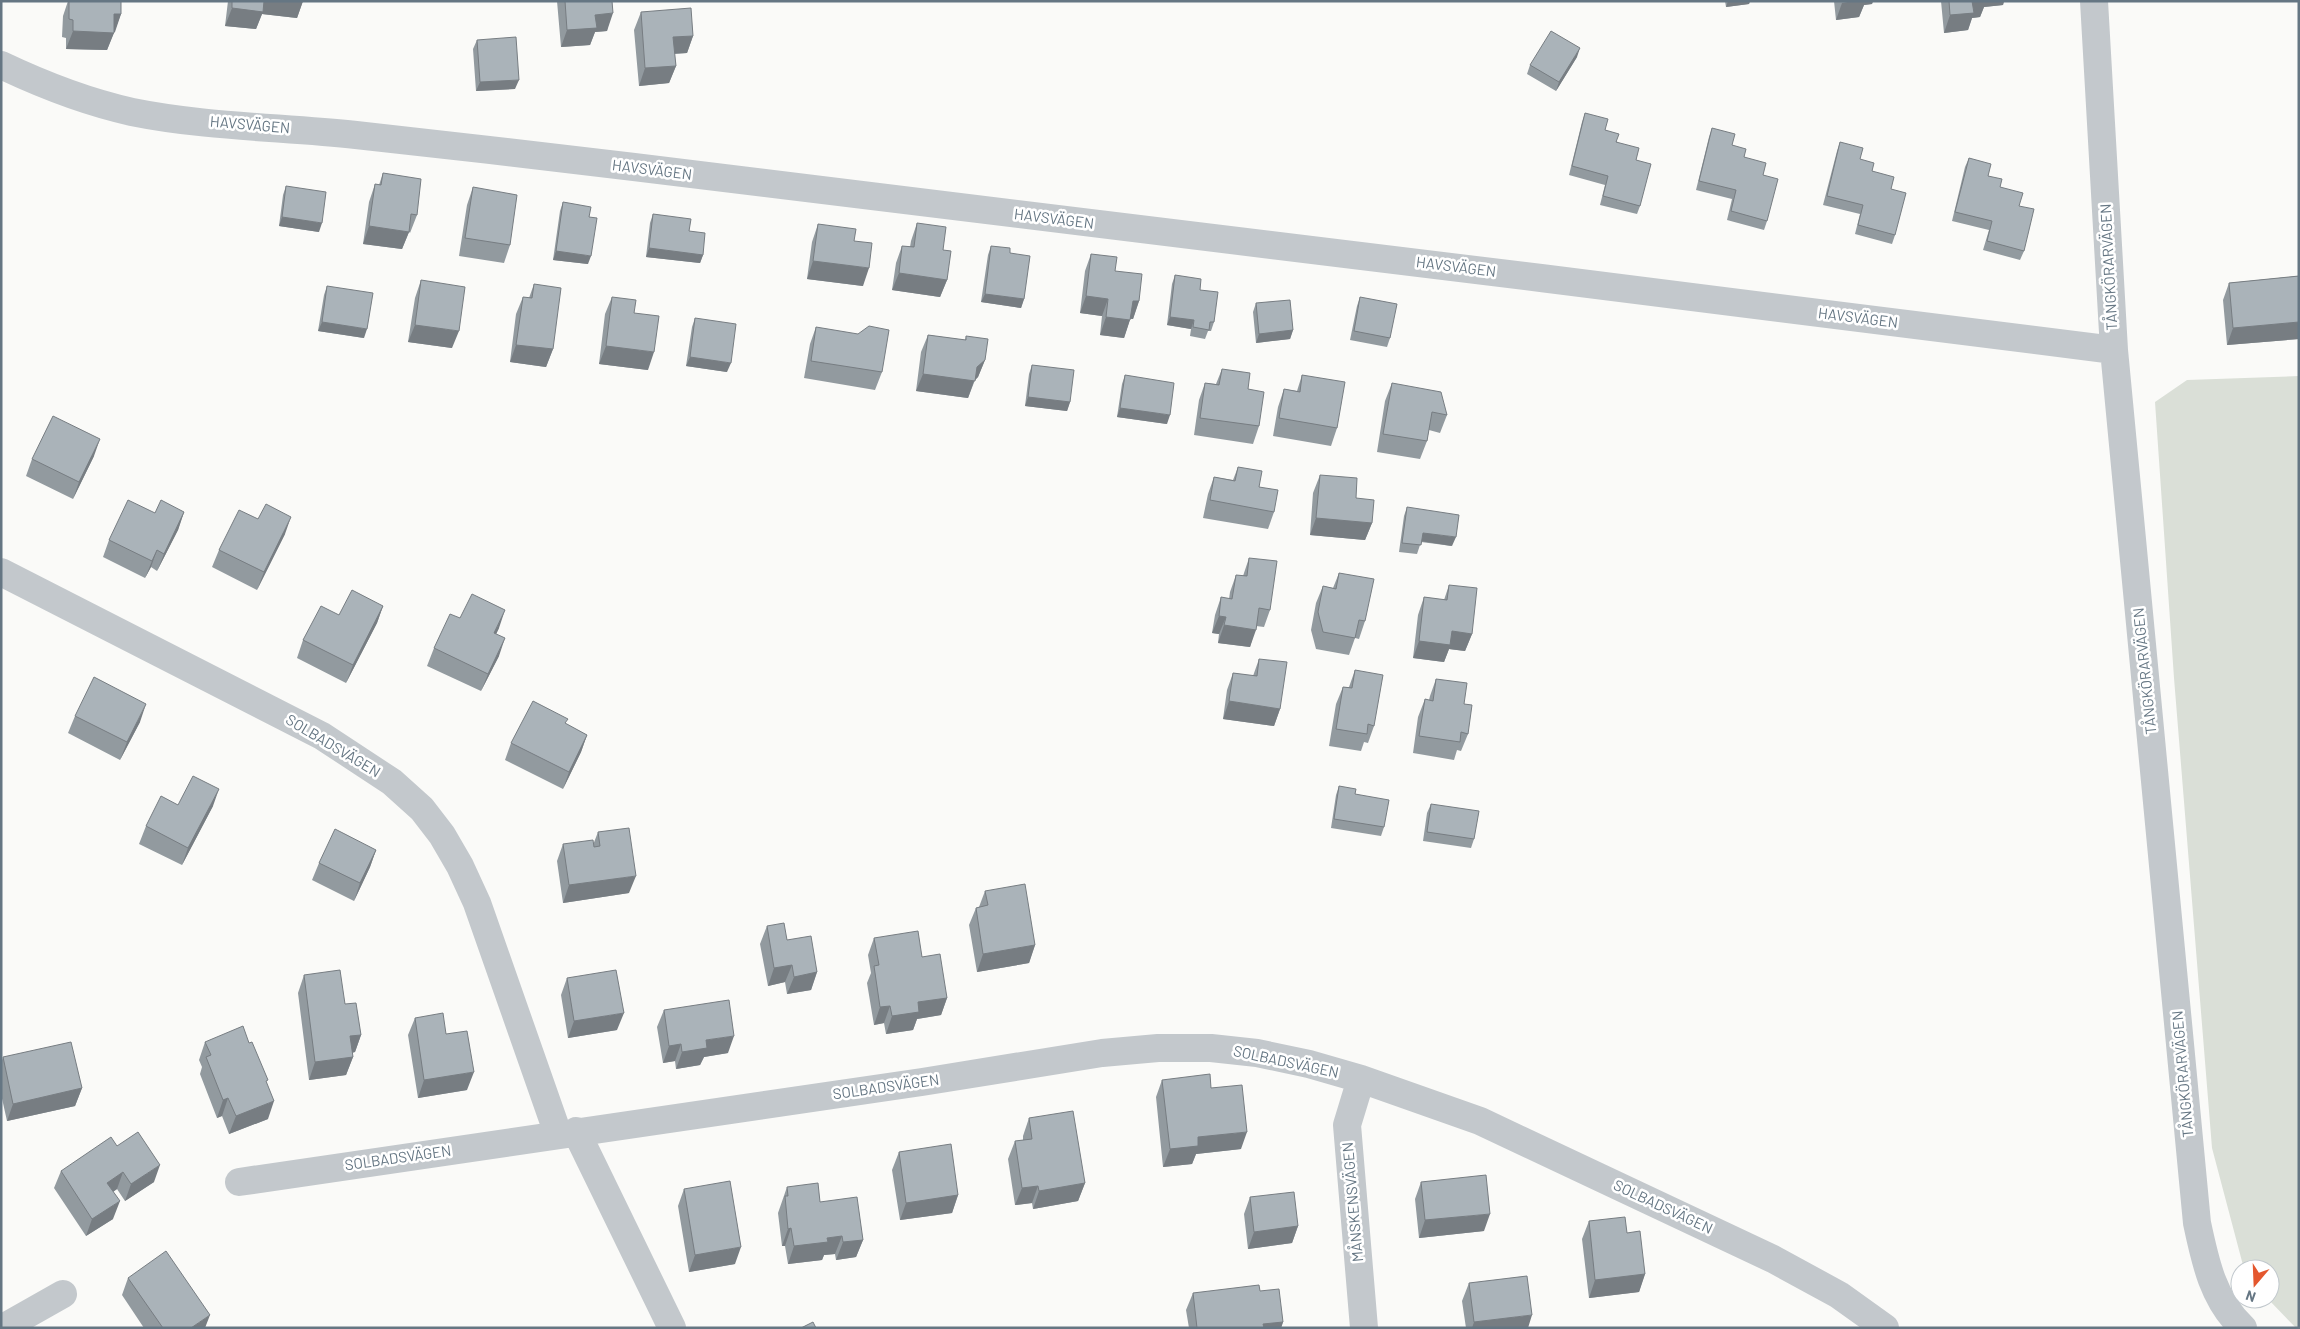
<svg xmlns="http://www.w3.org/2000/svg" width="2300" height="1329" viewBox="0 0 2300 1329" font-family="Barlow,sans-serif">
<rect width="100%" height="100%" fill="#fafaf8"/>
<!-- green -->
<path fill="#dadfd7" d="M2299 376V1328H2296L2268 1299H2270V1269H2244L2212 1148 2174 678 2155 402 2187 380Z"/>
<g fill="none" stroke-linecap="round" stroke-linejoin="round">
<!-- minor -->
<path stroke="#c3c8cc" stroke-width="28" d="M2094 1 2114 350 2197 1223C2205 1261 2213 1300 2243 1328
M1 65C43 85 87 102 132 112 206 127 282 127 356 135 449 145 541 156 634 167 1127 227 1621 287 2114 350
M1 572 322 736 392 782 422 809 442 835 460 866 477 903 558 1134
M1361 1079 1347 1125 1364 1328
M576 1131 672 1328
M239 1182 922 1082 1102 1053 1158 1048H1211L1257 1053 1309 1064 1361 1079 1480 1121 1773 1259 1839 1295 1885 1328
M3 1328 63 1294"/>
</g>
<!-- wall -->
<path fill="#929a9f" d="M68 1H121V14L107 50 66 49V38L62 37 63 16Z
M228 1H303L297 18 262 14 256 29 225 26Z
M557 1H612L607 31 595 32 590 45 561 47Z
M1725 1H1750L1749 4 1726 7Z
M1834 1H1873L1872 4 1864 5 1859 17 1836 20Z
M1941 1H2004L2003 5 1984 7 1980 17 1972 18 1968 30 1944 33Z
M641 12 693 36 687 53 674 54 676 66 669 83 639 86 634 30Z
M477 40 515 89 476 91 473 49Z
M1577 57 1556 91 1527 74 1530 65Z
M1585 113 1605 130 1636 160 1640 206 1637 214 1600 205 1605 185 1569 175 1582 122Z
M1712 128 1732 145 1763 175 1767 221 1764 230 1727 220 1732 199 1696 190 1709 137Z
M1840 142 1860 159 1891 189 1895 235 1892 244 1855 234 1860 214 1823 205 1837 151Z
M1969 158 1988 176 2019 206 2024 251 2020 260 1983 250 1989 230 1952 221 1965 167Z
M383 173 417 215 410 233 409 232 402 249 363 244 369 202 375 184 379 185Z
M286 186 319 232 279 226 283 195Z
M473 187 510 245 504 263 459 256 467 205Z
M563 202 588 264 553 260 560 211Z
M653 214 689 231 703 255 700 263 646 257 650 223Z
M917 223 943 250 947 280 940 297 892 290 896 263 902 246 910 247 911 241Z
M818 224 854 241 863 286 807 279 812 242Z
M991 246 1010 253 1024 299 1021 308 981 302 988 255Z
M1091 254 1115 271 1139 301 1133 319H1130L1124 338 1100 335 1102 316 1080 313 1085 271Z
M1175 275 1200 290 1214 322 1211 331H1208L1205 339 1190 336 1191 329 1167 325 1172 284Z
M2299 276V339L2227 345 2223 300 2229 283Z
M421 280 452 348 408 342 415 298Z
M534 284 553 349 546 367 510 362 516 314 523 297 529 298Z
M327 286 364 338 318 331 324 295Z
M612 297 648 370 599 364 605 314Z
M1360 297 1390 338 1387 347 1350 340 1357 306Z
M1256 303 1293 330 1290 339 1256 343 1253 312Z
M695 318 727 372 686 366 692 327Z
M816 327 882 372 875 390 804 378 810 344Z
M928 335 965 340 966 336 985 360 978 377 975 380 968 398 916 391 921 352Z
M1032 365 1070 402 1067 411 1025 406 1029 374Z
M1222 369 1248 389 1259 426 1253 444 1194 435 1199 400 1205 383 1216 384Z
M1125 375 1167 424 1117 417 1122 384Z
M1302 375 1337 428 1331 446 1273 436 1278 407 1284 389 1297 391Z
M1392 383 1447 415 1440 433 1429 430 1427 441 1420 459 1377 452 1385 401Z
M94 456 73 499 26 476 32 459Z
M1238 467 1259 487 1274 512 1268 529 1203 518 1208 494 1214 477 1233 480Z
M1320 475 1356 498 1372 523 1365 540 1310 535 1313 493Z
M1407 507 1452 546 1421 542 1417 554 1399 552 1404 516Z
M184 512 178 530 157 571 151 567 145 578 103 557 109 540 155 513Z
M258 519 285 534 257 590 212 567 219 550Z
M1249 558 1270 610 1264 627 1256 626 1250 647 1218 643 1219 634 1212 633 1215 615 1221 597 1229 599 1230 592 1236 575 1243 576Z
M1339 573 1365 621 1359 639 1355 638 1349 655 1316 649 1311 630 1316 603 1323 586 1333 588Z
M1449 585 1472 634 1465 651 1449 649 1444 662 1413 658 1418 615 1424 597 1444 600Z
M383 606 377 623 346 683 297 658 303 640 339 615Z
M460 618 499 628 496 634 499 656 481 691 427 666 434 648Z
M1259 659 1280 709 1274 726 1223 719 1227 690 1233 673 1253 676Z
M1355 670 1374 726 1368 743 1364 742 1361 751 1329 746 1336 704 1343 687H1349Z
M1436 679 1464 704 1468 734 1461 751 1457 750 1454 760 1413 753 1418 717 1425 699 1429 700 1430 696Z
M75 716 140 722 120 760 68 733Z
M566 724 587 735 581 752 563 789 505 760 511 743Z
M1339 786 1355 794 1384 827 1381 836 1331 828 1336 795Z
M1431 804 1474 839 1471 848 1423 841 1427 813Z
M178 805 213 806 182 865 139 844 146 826Z
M598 832 629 893 563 903 557 861 563 844 593 845Z
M376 850 370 867 354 901 312 880 319 863Z
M985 891 1035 945 1029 963 977 972 969 925 976 908 979 907Z
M767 926 787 940 817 972 811 990 787 994 785 982 768 986 760 944Z
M874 938 922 957 947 998 941 1015 917 1019 913 1030 886 1034 884 1023 874 1025 867 983 871 973 868 955Z
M304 975 345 1004 361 1035 355 1052 352 1053 353 1057 346 1075 309 1080 298 993Z
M567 978 617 1030 568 1038 561 995Z
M664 1010 728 1053 704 1057 700 1065 676 1069 675 1061 663 1063 657 1027Z
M415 1018 446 1034 467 1090 418 1098 408 1035Z
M205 1042 249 1043 267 1084 268 1119 229 1134 222 1116 217 1118 200 1074 202 1067 199 1060Z
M3 1057 82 1088 75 1106 7 1121 1 1094V1063Z
M1162 1080 1211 1088 1241 1149 1196 1154 1192 1164 1163 1167 1156 1097Z
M1029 1118 1085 1183 1078 1201 1033 1209 1032 1203 1015 1205 1008 1159 1015 1141 1023 1140V1136Z
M117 1146 154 1182 125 1201 117 1189 113 1192V1219L86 1236 54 1188 61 1171Z
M899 1152 958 1195 952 1213 900 1220 892 1170Z
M1421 1182 1484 1231 1419 1238 1415 1199Z
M787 1187 820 1202 863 1240 856 1257 836 1260 835 1254 824 1255 822 1260 788 1264 785 1246H782L778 1213Z
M684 1189 735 1264 689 1272 678 1206Z
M1250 1197 1298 1226 1292 1243 1248 1249 1244 1214Z
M1589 1221 1627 1233 1645 1274 1639 1292 1589 1298 1582 1239Z
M128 1278 205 1328H144L122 1295Z
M1469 1283 1528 1328H1466L1462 1301Z
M1260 1291 1283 1322 1281 1328H1189L1186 1310 1193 1293Z"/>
<!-- shaded-wall -->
<path fill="#777d82" d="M262 1H303L297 18 262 14 256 29 225 26 232 8Z
M1728 1H1750L1749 4 1726 7Z
M1853 1H1873L1872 4 1864 5 1859 17 1836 20 1842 3Z
M1972 1H2004L2003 5 1984 7 1980 17 1972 18 1968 30 1944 33 1950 15Z
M613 13 607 31 595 32 590 45 561 47 567 30 595 15Z
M114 14H121L115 32H108Z
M73 31 114 33 107 50 66 49Z
M693 36 687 53 667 54 673 37Z
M1580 48 1577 57 1556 91 1559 82Z
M676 66 669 83 639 86 645 68Z
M519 80 515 89 476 91 480 82Z
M282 217 322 223 319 232 279 226Z
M369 226 409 232 402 249 363 244Z
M649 248 703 255 700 263 646 257Z
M556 251 591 256 588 264 553 260Z
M813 261 869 268 863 286 807 279Z
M899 273 947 280 940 297 892 290Z
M985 294 1024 299 1021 308 981 302Z
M1086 296 1108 299 1102 316 1080 313Z
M1133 301H1139L1133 319 1126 318Z
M1106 317 1130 320 1124 338 1100 335Z
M1170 317 1194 320 1191 329 1167 325Z
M322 322 367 329 364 338 318 331Z
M2299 322V339L2227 345 2233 328Z
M415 325 459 331 452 348 408 342Z
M1293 330 1290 339 1256 343 1259 334Z
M516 345 553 349 546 367 510 362Z
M606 346 654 352 648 370 599 364Z
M690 357 731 363 727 372 686 366Z
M985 360 978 377 974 381 968 398 916 391 923 374 977 367Z
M1028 397 1070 402 1067 411 1025 406Z
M1120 408 1170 415 1167 424 1117 417Z
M100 439 94 456 73 499 79 482Z
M184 512 178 530 157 571 164 554Z
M291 517 285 534 257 590 264 572Z
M1316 518 1372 523 1365 540 1310 535Z
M1423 533 1456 537 1452 546 1420 541Z
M157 550 151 567 145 578 152 561Z
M383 606 377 623 346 683 353 665Z
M505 610 499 628 488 651 494 633Z
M1219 616 1226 617 1219 634 1212 633Z
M1224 625 1256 630 1250 647 1218 643Z
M1452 631 1472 634 1465 651 1449 649 1444 662 1413 658 1419 641Z
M505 638 499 656 481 691 488 674Z
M1229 701 1280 709 1274 726 1223 719Z
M146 704 140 722 120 760 127 742Z
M587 735 581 752 563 789 569 772Z
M219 789 213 806 182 865 188 848Z
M376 850 370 867 354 901 360 883Z
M636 876 629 893 563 903 569 885Z
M1035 945 1029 963 977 972 983 954Z
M792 965 785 982 768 986 774 968Z
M817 972 811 990 787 994 794 977Z
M947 998 941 1015 917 1019 913 1030 886 1034 892 1016 918 1002Z
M890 1006 884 1023 874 1025 880 1007Z
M624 1013 617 1030 568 1038 574 1021Z
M361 1035 355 1052 344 1054 350 1036Z
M734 1036 728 1053 704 1057 700 1065 676 1069 682 1052 706 1040Z
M681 1044 675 1061 663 1063 669 1046Z
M353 1057 346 1075 309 1080 315 1062Z
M474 1072 467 1090 418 1098 424 1080Z
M82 1088 75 1106 7 1121 13 1104Z
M228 1098 222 1116 217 1118 223 1100Z
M274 1101 268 1119 229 1134 236 1116Z
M1247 1132 1241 1149 1196 1154 1192 1164 1163 1167 1170 1149 1198 1137Z
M160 1165 154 1182 125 1201 131 1184Z
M123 1172 117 1189 101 1200 107 1183Z
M1085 1183 1078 1201 1033 1209 1039 1191Z
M1038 1186 1032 1203 1015 1205 1022 1188Z
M958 1195 952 1213 900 1220 906 1203Z
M120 1201 113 1219 86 1236 92 1219Z
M1490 1214 1484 1231 1419 1238 1425 1220Z
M1298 1226 1292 1243 1248 1249 1254 1232Z
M791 1228 785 1246H782L788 1229Z
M842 1236 835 1254 824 1255 822 1260 788 1264 794 1246 827 1238Z
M863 1240 856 1257 836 1260 843 1242Z
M741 1247 735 1264 689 1272 695 1255Z
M1645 1274 1639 1292 1589 1298 1595 1280Z
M210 1315 205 1328H191Z
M1532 1315 1528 1328H1472L1474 1322Z
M1283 1322 1281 1328H1262L1263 1324Z"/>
<!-- building -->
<path fill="#aab3b9" stroke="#777d82" d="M69 1H121V14H114V33L73 31V20L69 19Z
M232 1H264L263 12 232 8Z
M565 1H612L613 13 595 15 597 28 567 30Z
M1949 1H1972L1974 13 1950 15Z
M691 8 693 36 673 37 676 66 645 68 641 12Z
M1551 31 1580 48 1559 82 1530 65Z
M516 37 519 80 480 82 477 40Z
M1585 113 1608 119 1605 130 1619 134 1616 142 1639 148 1636 160 1651 164 1640 206 1603 196 1608 176 1572 166Z
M1712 128 1735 134 1732 145 1746 149 1744 157 1766 163 1763 175 1778 179 1767 221 1731 211 1736 190 1699 181Z
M1840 142 1863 148 1860 159 1874 163 1872 171 1894 177 1891 189 1906 193 1895 235 1858 225 1863 205 1827 196Z
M1969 158 1991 164 1988 176 2002 179 2000 187 2023 193 2019 206 2034 209 2024 251 1987 241 1992 221 1955 212Z
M383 173 421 179 417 215 411 214 409 232 369 226 375 184 381 185Z
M286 186 326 192 322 223 282 217Z
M473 187 517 195 510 245 465 238Z
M563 202 591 207 589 217 597 218 591 256 556 251Z
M653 214 691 219 689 231 705 233 703 255 649 248Z
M917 223 946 227 943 250 951 251 947 280 899 273 902 246 914 247Z
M818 224 856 229 854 241 872 243 869 268 813 261Z
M991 246 1010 248V253L1030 256 1024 299 985 294Z
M1091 254 1117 257 1115 271 1142 274 1139 301H1133L1130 320 1106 317 1108 299 1086 296Z
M1175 275 1201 279 1200 290 1218 292 1214 322H1210L1209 330 1193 327 1194 320 1170 317Z
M2299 276V322L2233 328 2229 283Z
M421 280 465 287 459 331 415 325Z
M534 284 561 288 553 349 516 345 523 297 532 298Z
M327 286 373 293 367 329 322 322Z
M612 297 636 300 634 313 659 316 654 352 606 346Z
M1360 297 1397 304 1390 338 1354 331Z
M1290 300 1293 330 1259 334 1256 303Z
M695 318 736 324 731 363 690 357Z
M869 326 889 330 882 372 811 361 816 327 858 334Z
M928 335 966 340V336L988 339 985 360 977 367 975 381 923 374Z
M1032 365 1074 370 1070 402 1028 397Z
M1222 369 1250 373 1248 389 1264 392 1259 426 1200 418 1205 383 1219 385Z
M1125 375 1174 383 1170 415 1120 408Z
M1302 375 1345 382 1337 428 1279 418 1284 389 1300 392Z
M1392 383 1441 392 1447 415 1432 412 1427 441 1383 434Z
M53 416 100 439 79 482 32 459Z
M1238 467 1262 471 1259 487 1278 490 1274 512 1210 500 1214 477 1235 481Z
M1320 475 1357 478 1356 498 1374 500 1372 523 1316 518Z
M128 500 155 513 161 500 184 512 164 554 157 550 152 561 109 540Z
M266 504 291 517 264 572 219 550 239 510 258 519Z
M1407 507 1459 515 1456 537 1423 533 1421 545 1402 543Z
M1249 558 1277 561 1270 610 1259 608 1256 630 1224 625 1226 617 1219 616 1221 597 1232 599 1236 575 1247 576Z
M1339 573 1374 579 1365 621 1359 620 1355 638 1323 632 1318 612 1323 586 1336 589Z
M1449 585 1477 588 1472 634 1452 631 1450 645 1419 641 1424 597 1447 600Z
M352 590 383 606 353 665 303 640 321 606 339 615Z
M472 594 505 610 494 633 505 638 488 674 434 648 450 614 460 618Z
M1259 659 1287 662 1280 709 1229 701 1233 673 1257 676Z
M1355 670 1383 675 1374 726 1368 724 1367 734 1336 729 1343 687 1352 688Z
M94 677 146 704 127 742 75 716Z
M1436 679 1467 683 1464 704 1472 705 1468 734 1461 732 1460 742 1419 736 1425 699 1433 701Z
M533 701 568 719 565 723 587 735 569 772 511 743Z
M193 776 219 789 188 848 146 826 161 796 178 805Z
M1339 786 1356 789 1355 794 1389 800 1384 827 1334 819Z
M1431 804 1479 811 1474 839 1427 832Z
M629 828 636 876 569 885 563 844 593 840 594 847 600 846 598 832Z
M335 829 376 850 360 883 319 863Z
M1025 884 1035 945 983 954 976 908 988 905 985 891Z
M784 923 787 940 811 936 817 972 794 977 792 965 774 968 767 926Z
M918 931 922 957 940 954 947 998 918 1002 919 1012 892 1016 890 1006 880 1007 874 966 879 965 874 938Z
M340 970 345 1004 356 1003 361 1035 350 1036 353 1057 315 1062 304 975Z
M616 970 624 1013 574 1021 567 978Z
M729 1000 734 1036 706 1040 707 1048 682 1052 681 1044 669 1046 664 1010Z
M443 1013 446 1034 467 1031 474 1072 424 1080 415 1018Z
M243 1026 249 1043 252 1042 268 1080 266 1081 274 1101 236 1116 228 1098 223 1100 206 1057 211 1055 205 1042Z
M71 1042 82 1088 13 1104 3 1057Z
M1210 1074 1211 1088 1242 1085 1247 1132 1198 1137V1146L1170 1149 1162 1080Z
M1073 1111 1085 1183 1039 1191 1038 1186 1022 1188 1015 1141 1032 1139 1029 1118Z
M138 1132 160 1165 131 1184 123 1172 107 1183 120 1201 92 1219 61 1171 111 1137 117 1146Z
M951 1144 958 1195 906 1203 899 1152Z
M1486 1175 1490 1214 1425 1220 1421 1182Z
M730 1181 741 1247 695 1255 684 1189Z
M818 1183 820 1202 857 1197 863 1240 843 1242 842 1236 827 1238 828 1242 794 1246 791 1228 788 1229 785 1196H788L787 1187Z
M1294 1192 1298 1226 1254 1232 1250 1197Z
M1625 1217 1627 1233 1640 1231 1645 1274 1595 1280 1589 1221Z
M166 1251 210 1315 191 1328H163L128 1278Z
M1527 1276 1532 1315 1474 1322 1469 1283Z
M1259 1285 1260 1291 1279 1289 1283 1322 1263 1324 1264 1328H1197L1193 1293Z
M813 1322 816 1328H801Z"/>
<g text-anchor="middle" stroke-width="5" stroke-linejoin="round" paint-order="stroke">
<!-- street labels -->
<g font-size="15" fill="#657683" stroke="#fff">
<text transform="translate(250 125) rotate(5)" y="5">HAVSVÄGEN</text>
<text transform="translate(652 170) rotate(7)" y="5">HAVSVÄGEN</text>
<text transform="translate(1054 219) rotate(7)" y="5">HAVSVÄGEN</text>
<text transform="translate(1456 267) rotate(7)" y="5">HAVSVÄGEN</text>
<text transform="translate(2109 267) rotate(-93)" y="5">TÅNGKÖRARVÄGEN</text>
<text transform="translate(1858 318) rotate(7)" y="5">HAVSVÄGEN</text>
<text transform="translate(2145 671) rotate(-96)" y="5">TÅNGKÖRARVÄGEN</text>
<text transform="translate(333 746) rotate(31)" y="5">SOLBADSVÄGEN</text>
<text transform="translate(1286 1062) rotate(12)" y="5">SOLBADSVÄGEN</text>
<text transform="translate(2183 1074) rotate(-95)" y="5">TÅNGKÖRARVÄGEN</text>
<text transform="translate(886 1087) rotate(-8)" y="5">SOLBADSVÄGEN</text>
<text transform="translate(398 1158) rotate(-8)" y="5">SOLBADSVÄGEN</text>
<text transform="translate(1353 1202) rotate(-95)" y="5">MÅNSKENSVÄGEN</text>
<text transform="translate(1663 1207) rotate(25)" y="5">SOLBADSVÄGEN</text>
</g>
</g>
<!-- border -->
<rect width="2300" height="1329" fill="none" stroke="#657683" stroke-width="5"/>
<!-- north arrow -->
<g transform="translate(2255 1284) rotate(199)"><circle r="24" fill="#ffffff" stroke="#c1c8cd"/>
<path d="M0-4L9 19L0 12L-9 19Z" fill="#e4572e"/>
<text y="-8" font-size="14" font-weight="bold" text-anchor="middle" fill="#657683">N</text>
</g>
</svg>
